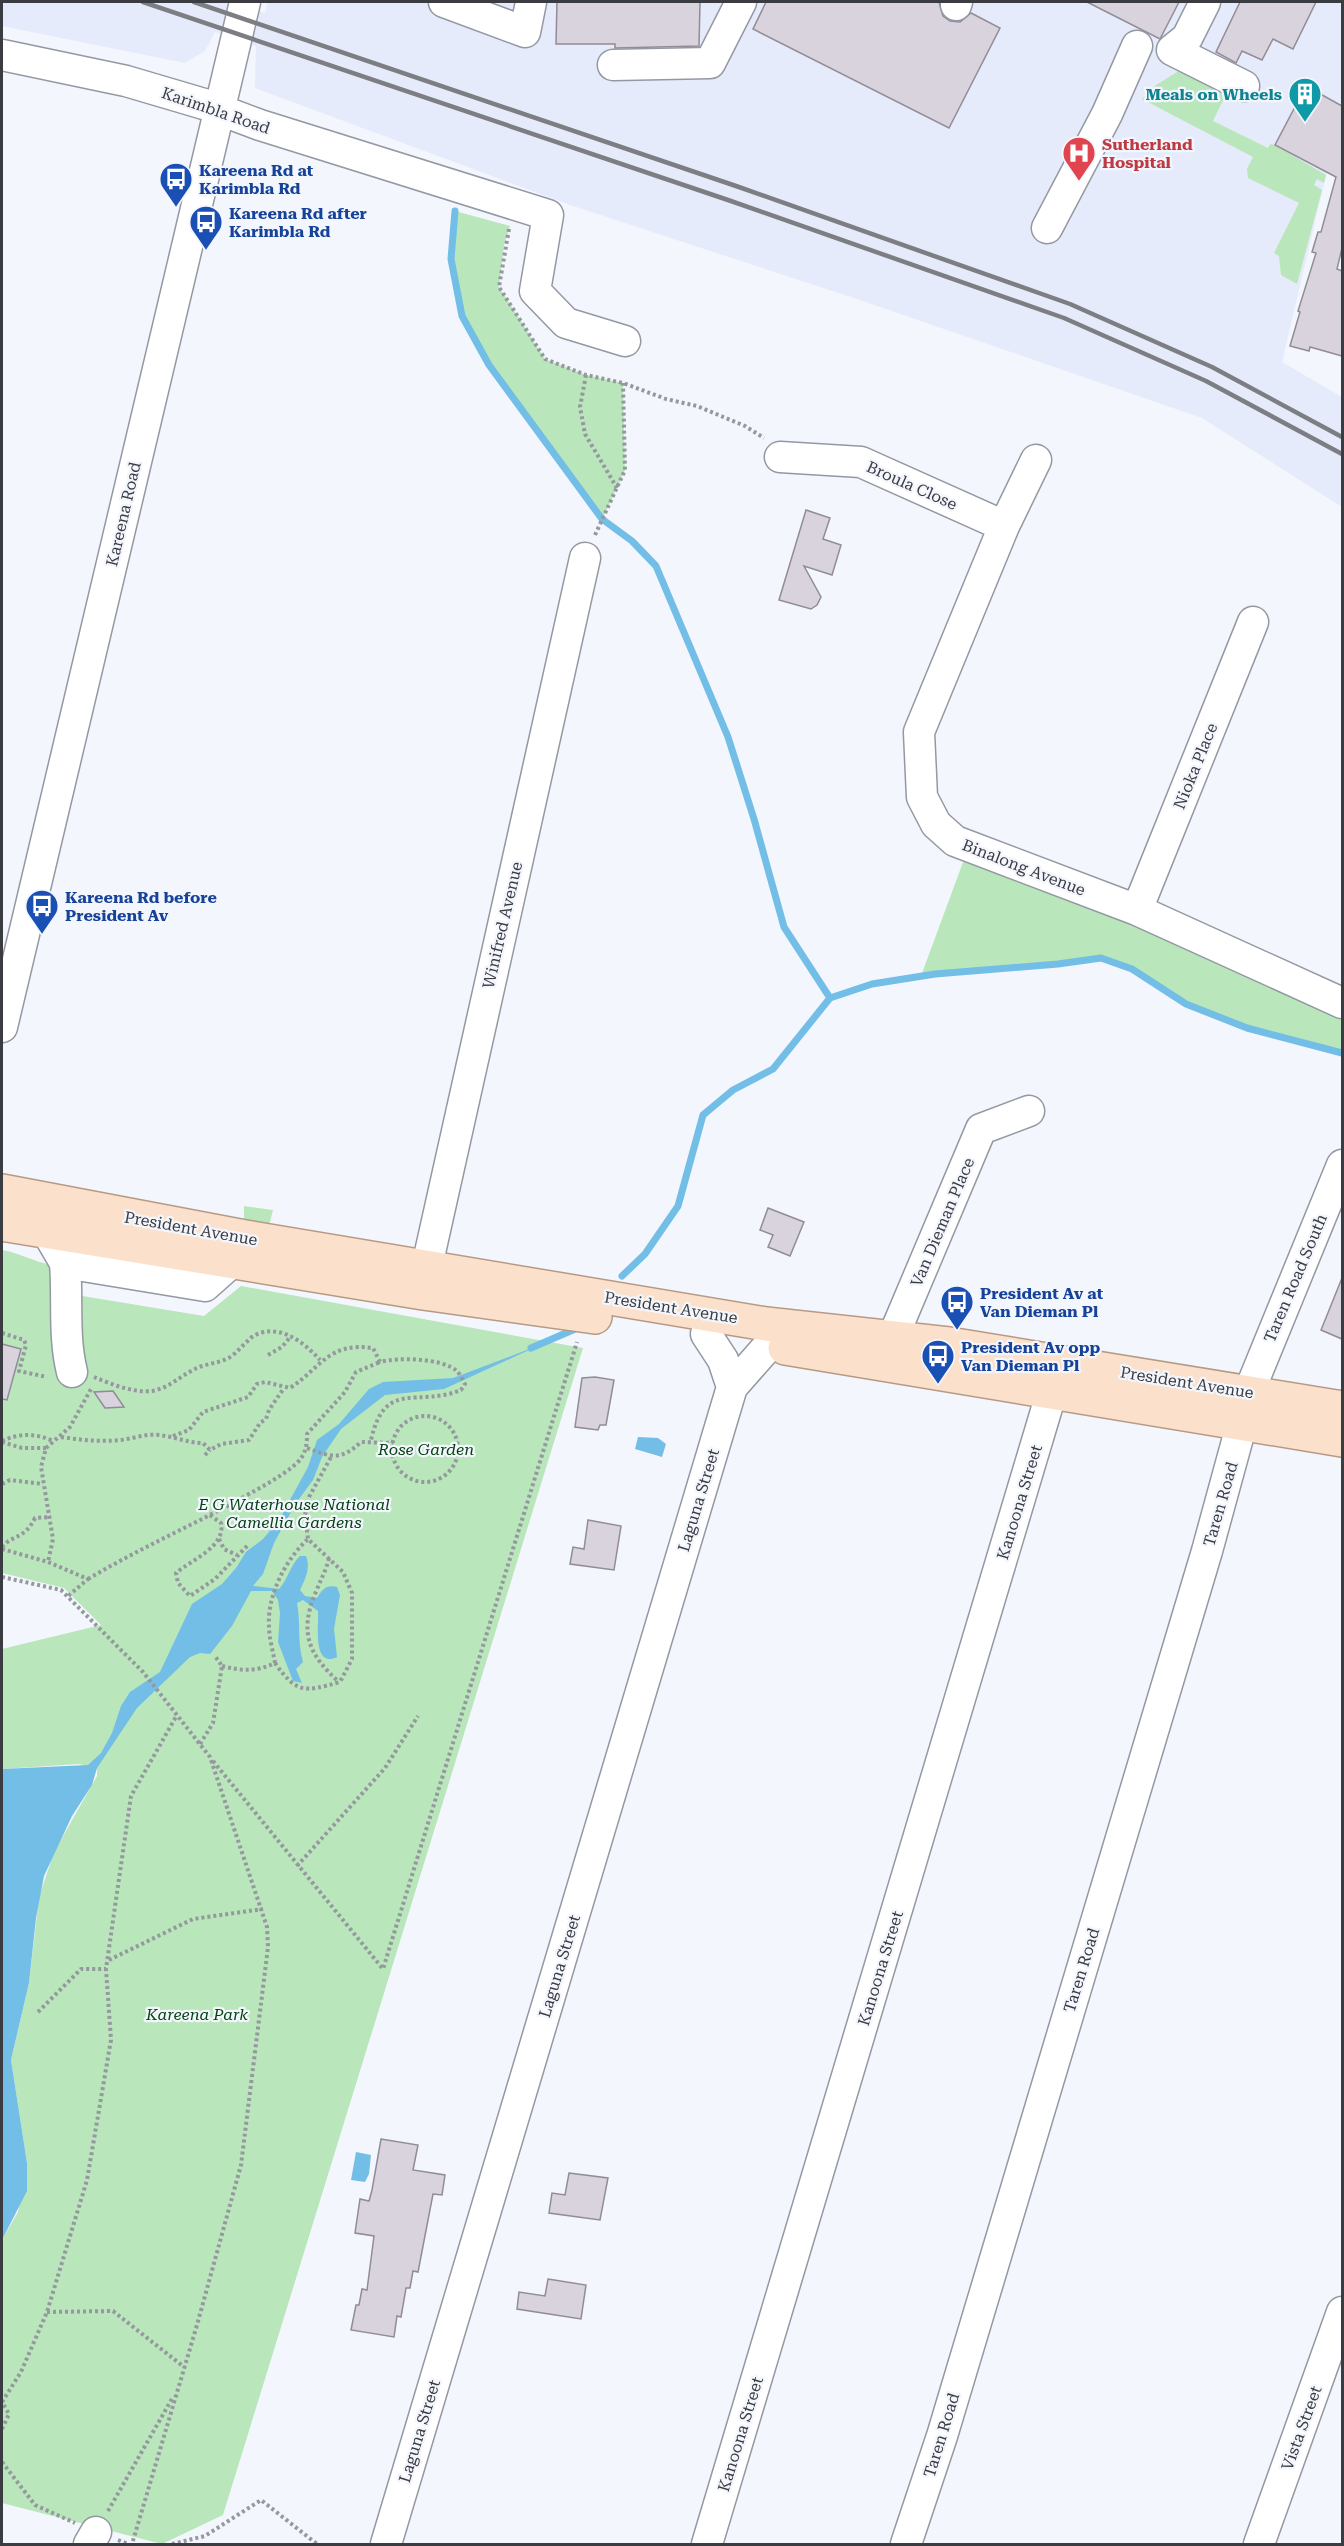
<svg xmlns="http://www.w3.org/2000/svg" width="1344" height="2546" viewBox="0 0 1344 2546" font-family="'Roboto Serif',serif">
<rect width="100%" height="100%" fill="#f3f6fd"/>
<!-- built -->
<path fill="#e5ebfa" d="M2 2H230L265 13 268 2H1342V108L1282 362 1342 397V507L1202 418 857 299 570 205 255 88 256 46 215 32 205 51 185 63 2 26Z"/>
<!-- green -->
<path fill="#b9e6ba" d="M1182 69 1226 94 1213 121 1268 148 1270 144 1275 145 1326 175 1324 183 1317 179 1314 185 1322 190 1297 284 1281 275 1279 256 1274 253 1299 203 1248 178 1247 169 1253 157 1142 99 1156 85Z
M455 211 510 226 504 245 499 287 545 359 586 375 623 383 625 470 604 516 593 506 489 365 462 316 451 259Z
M969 846 1342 1003V1053L1247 1028 1186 1004 1132 969 1101 958 1058 964 921 976Z
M244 1206 273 1210 270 1222 266 1225 244 1221Z
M2 1250C19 1253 33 1261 51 1265L64 1293 204 1316 241 1286 583 1348 223 2515 162 2544 2 2503V2240L18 2212 27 2163 11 2060 29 1983 39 1897 54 1852 97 1776V1769L79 1764 2 1769V1649L101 1625 64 1588 2 1573Z"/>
<!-- water -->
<path fill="#72bee6" d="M540 1345 444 1389 385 1395 341 1429 322 1457 313 1480 296 1503 274 1543 263 1574 253 1586 279 1589C289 1578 290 1565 300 1556H306C311 1569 305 1579 300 1590L305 1596 317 1598C322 1589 327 1584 337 1587L340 1595 334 1629 337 1657C312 1669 319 1624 318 1611L303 1600 297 1603C301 1624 297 1641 303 1662L296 1669 302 1683 293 1681 278 1642 280 1613 278 1600 272 1591H251L232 1626 210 1654 200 1653 190 1657 137 1708 97 1768 92 1785 72 1816 44 1876 36 1918 29 1983 11 2060 27 2163V2191L2 2240V1769L88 1765 101 1753 112 1733 121 1706 130 1692 160 1672 192 1604 222 1584 236 1568 246 1552 263 1539 279 1520 308 1467 317 1440 339 1424 369 1389 383 1382 453 1378Z
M638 1437 658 1438 666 1444 662 1457 635 1449Z
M356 2152 371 2155 369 2174 365 2182 351 2180Z"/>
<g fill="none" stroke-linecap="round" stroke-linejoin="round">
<!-- stream -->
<path stroke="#72bee6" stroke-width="7" d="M455 211 451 259 462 316 489 365 602 519 632 541 656 566 728 737 754 819 784 927 830 998
M622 1276 645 1254 678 1206 703 1115 733 1090 773 1069 830 998 872 984 935 974 1058 964 1101 958 1132 969 1186 1004 1247 1028 1342 1053
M531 1348 573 1330"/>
</g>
<!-- building -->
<path fill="#d9d3de" stroke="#918c96" stroke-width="1.5" d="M557 2H700L699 46 615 48V44H556Z
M766 2H939L943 16 950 21 960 22 971 13 1000 28 949 128 753 29Z
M1087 2H1179L1160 39Z
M1240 2H1316L1293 49 1273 39 1262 60 1242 51 1236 63 1216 52Z
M1306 86 1342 106V248L1337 269 1342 271V356L1310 347 1309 351 1290 346 1300 312 1298 311 1316 253 1312 252 1318 232H1321L1336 177 1275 145Z
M806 510 830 518 823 539 841 545 832 575 804 566 821 597 817 605 811 609 779 600Z
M768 1208 804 1222 790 1256 768 1247 773 1235 760 1230Z
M1342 1278V1339L1321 1330Z
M2 1344 21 1349 7 1400 2 1399Z
M595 1377 614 1380 606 1425H600L598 1430 575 1427 582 1378Z
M113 1391 124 1407 105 1408 94 1392Z
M588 1520 621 1526 614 1570 570 1564 573 1547 584 1549Z
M381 2139 418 2145 413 2170 445 2175 442 2195 433 2194 418 2272 413 2271 410 2288H406L401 2317 397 2316 394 2337 351 2330 356 2305H359L362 2289 367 2290 374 2236 355 2233 360 2199 369 2201 372 2190Z
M569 2173 608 2178 600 2220 549 2213 552 2193 565 2195Z
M548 2279 586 2285 581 2319 517 2309 519 2292 545 2296Z"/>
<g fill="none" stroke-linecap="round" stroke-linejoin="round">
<!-- minor casing -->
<g stroke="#9398a2" stroke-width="33">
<path id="minor" d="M444 2 525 32 531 2
M1205 2 1187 38 1172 50 1244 86
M956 5 957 2
M2 55 126 81 204 104 260 125 548 215 535 291 566 323 625 341
M613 65 710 63 741 2
M1047 228 1107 114 1137 46
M780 457 861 462 1004 526
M1036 460 1004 526 919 732 922 797 936 824 955 841 1137 910 1342 1003
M1137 910 1253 622
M2 1027 245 2
M47 1232 65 1263 205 1286 232 1262
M65 1263C68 1299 63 1336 72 1372
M427 1266 585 558
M706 1334 723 1360 732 1387
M893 1337 981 1129 1029 1111
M1249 1392 1342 1165
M89 2544 96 2532
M386 2544 732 1387 769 1345
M707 2544 1052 1391
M906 2544 942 2436 1207 1551 1242 1423
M1259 2544 1342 2312"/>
</g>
<!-- major casing -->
<g stroke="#b69a85" stroke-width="36">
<path id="major" d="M2 1191 245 1237 766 1324 949 1344 1342 1408
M2 1224 423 1293 595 1317
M785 1348 1342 1440"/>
</g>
<!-- path -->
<path stroke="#95989e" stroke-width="4" stroke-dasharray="3 3" stroke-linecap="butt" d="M509 229 499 287 545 359 586 375 623 383 666 399 697 406 745 426 764 438
M586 375 580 407 585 434 617 488
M595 535 625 470 623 383
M2 1333 24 1340 26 1345 19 1371 47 1377
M268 1355 282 1347 291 1336
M94 1377C111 1384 133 1393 152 1391 171 1388 184 1372 202 1366 212 1363 223 1362 232 1356 239 1350 245 1343 252 1337 277 1321 304 1342 320 1360
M392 1449a33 33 0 1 1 66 0a33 33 0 1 1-66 0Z
M173 1436 189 1430 203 1412 248 1397 257 1384 265 1382 290 1388C322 1367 328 1342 373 1348L380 1362C398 1357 442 1358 457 1371 460 1374 463 1381 465 1384L461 1390C417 1408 385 1378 371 1440
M61 1437C81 1440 100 1442 121 1440 130 1439 139 1436 148 1435 168 1433 184 1443 203 1443L210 1450 221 1444 249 1440 260 1423 266 1419 269 1410 284 1388
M2 1441C19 1433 36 1433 53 1441
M2 1442 22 1448H46L41 1467 53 1539 48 1562
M46 1448 70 1427 91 1389
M307 1448C331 1457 341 1461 361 1442L393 1443
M205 1455 210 1450
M2 1484 10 1480 43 1484
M210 1515 221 1523C226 1547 191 1560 176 1573L178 1583 190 1596 215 1579 249 1544
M219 1539 224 1549 237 1555
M2 1547C13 1534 24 1540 35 1518L51 1517
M2 1549 48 1562 88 1579 67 1597
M329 1558C326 1571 320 1581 315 1594 299 1633 309 1655 339 1682
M2 1577 61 1590 143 1672 210 1757 267 1927 268 1947 241 2165 197 2325 132 2544
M88 1579C135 1551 186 1528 235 1502 255 1490 279 1479 297 1463 306 1454 307 1445 307 1434L345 1392 356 1372 380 1362
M275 1663C273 1651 269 1638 269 1626 267 1595 286 1559 308 1539
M222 1666C242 1671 256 1672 275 1663 297 1694 304 1692 340 1682L352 1659V1593L343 1572 308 1539 305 1515 309 1497 331 1457
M200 1744 213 1723 222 1666 215 1656
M213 1761 383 1969 577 1342
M297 1866 385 1768 418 1716
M109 1960 193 1919 263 1909
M38 2012 81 1969H106
M47 2312 113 2311 184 2367
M2 2402 21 2372 47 2312 87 2180 111 2040 106 1969 131 1796 177 1715
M2 2429 9 2414 2 2402
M2 2462 35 2505 75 2523
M108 2511 173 2397
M118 2540 128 2544
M172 2544 205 2536 261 2500 317 2544"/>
<!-- minor -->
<use href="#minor" stroke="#fff" stroke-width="30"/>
<!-- major -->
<use href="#major" stroke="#fbe1cb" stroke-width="33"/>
<!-- rail -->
<path stroke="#7c7e84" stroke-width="4.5" d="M143 2 728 200 1064 318 1206 381 1342 454
M194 2 736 186 1070 304 1212 367 1342 437"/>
</g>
<!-- icons -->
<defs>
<g id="building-pin" transform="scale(1.725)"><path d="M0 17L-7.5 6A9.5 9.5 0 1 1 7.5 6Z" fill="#0f9aa8" stroke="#f3f6fd"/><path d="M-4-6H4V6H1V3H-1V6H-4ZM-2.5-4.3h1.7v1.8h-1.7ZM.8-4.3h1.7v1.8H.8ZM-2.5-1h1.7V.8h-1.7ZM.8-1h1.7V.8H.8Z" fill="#fff"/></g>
<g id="hospital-pin" transform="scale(1.725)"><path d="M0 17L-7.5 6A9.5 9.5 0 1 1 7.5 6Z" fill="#e0444e" stroke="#f3f6fd"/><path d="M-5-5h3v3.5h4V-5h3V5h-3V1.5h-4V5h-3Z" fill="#fff"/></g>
<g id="bus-pin" transform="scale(1.725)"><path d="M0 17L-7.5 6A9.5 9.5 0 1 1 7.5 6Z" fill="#1a4fb4" stroke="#f3f6fd"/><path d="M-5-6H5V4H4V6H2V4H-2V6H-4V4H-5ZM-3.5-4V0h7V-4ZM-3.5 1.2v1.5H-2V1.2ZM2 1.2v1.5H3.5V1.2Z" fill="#fff"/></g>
</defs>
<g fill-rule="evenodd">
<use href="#building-pin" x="1305" y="94"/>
<use href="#hospital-pin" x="1079" y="153"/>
<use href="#bus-pin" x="176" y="179"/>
<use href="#bus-pin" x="206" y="222"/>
<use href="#bus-pin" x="42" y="906"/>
<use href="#bus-pin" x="957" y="1302"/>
<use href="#bus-pin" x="938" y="1356"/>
</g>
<g text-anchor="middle" stroke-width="4.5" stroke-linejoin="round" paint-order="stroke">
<!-- culture labels -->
<g font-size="16" font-weight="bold" fill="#0d838f" stroke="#f3f6fd" text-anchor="end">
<text x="1282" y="100">Meals on Wheels</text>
</g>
<!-- street labels -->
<g font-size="16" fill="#3a3c41" stroke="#f3f6fd">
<text transform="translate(216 110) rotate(19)" y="6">Karimbla Road</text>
<text transform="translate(912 485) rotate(24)" y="6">Broula Close</text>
<text transform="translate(123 514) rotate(-77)" y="6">Kareena Road</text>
<text transform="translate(1195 766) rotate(-68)" y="6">Nioka Place</text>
<text transform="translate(1024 867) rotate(21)" y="6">Binalong Avenue</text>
<text transform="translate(502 925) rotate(-77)" y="6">Winifred Avenue</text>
<text transform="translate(942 1222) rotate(-67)" y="6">Van Dieman Place</text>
<text transform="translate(191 1228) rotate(10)" y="6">President Avenue</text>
<text transform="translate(1295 1278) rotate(-67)" y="6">Taren Road South</text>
<text transform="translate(671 1307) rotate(9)" y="6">President Avenue</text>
<text transform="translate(1187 1382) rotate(9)" y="6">President Avenue</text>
<text transform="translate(698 1500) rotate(-73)" y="6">Laguna Street</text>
<text transform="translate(1019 1502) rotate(-73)" y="6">Kanoona Street</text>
<text transform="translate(1220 1504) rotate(-74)" y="6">Taren Road</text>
<text transform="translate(559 1966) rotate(-73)" y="6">Laguna Street</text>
<text transform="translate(880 1968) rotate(-73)" y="6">Kanoona Street</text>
<text transform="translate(1081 1970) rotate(-73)" y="6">Taren Road</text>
<text transform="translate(1301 2428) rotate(-70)" y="6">Vista Street</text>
<text transform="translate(419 2431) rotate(-73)" y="6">Laguna Street</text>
<text transform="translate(740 2434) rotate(-73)" y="6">Kanoona Street</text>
<text transform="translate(941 2435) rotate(-73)" y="6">Taren Road</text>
</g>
<!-- health labels -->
<g font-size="16" font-weight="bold" fill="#be3a42" stroke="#f3f6fd" text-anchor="start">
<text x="1102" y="150">Sutherland<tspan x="1102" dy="18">Hospital</tspan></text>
</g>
<!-- transit labels -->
<g font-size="16" font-weight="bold" fill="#164399" stroke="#f3f6fd" text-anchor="start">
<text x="199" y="176">Kareena Rd at<tspan x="199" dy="18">Karimbla Rd</tspan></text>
<text x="229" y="219">Kareena Rd after<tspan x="229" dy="18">Karimbla Rd</tspan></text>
<text x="65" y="903">Kareena Rd before<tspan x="65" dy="18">President Av</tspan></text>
<text x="980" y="1299">President Av at<tspan x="980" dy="18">Van Dieman Pl</tspan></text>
<text x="961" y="1353">President Av opp<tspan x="961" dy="18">Van Dieman Pl</tspan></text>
</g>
<!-- park labels -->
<g font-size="16" font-style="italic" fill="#044311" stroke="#f3f6fd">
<text x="426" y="1455">Rose Garden</text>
<text x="294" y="1510">E G Waterhouse National<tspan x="294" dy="18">Camellia Gardens</tspan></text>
<text x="197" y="2020">Kareena Park</text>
</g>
</g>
<!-- border -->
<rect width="1344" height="2546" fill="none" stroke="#3a3c41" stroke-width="6"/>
</svg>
